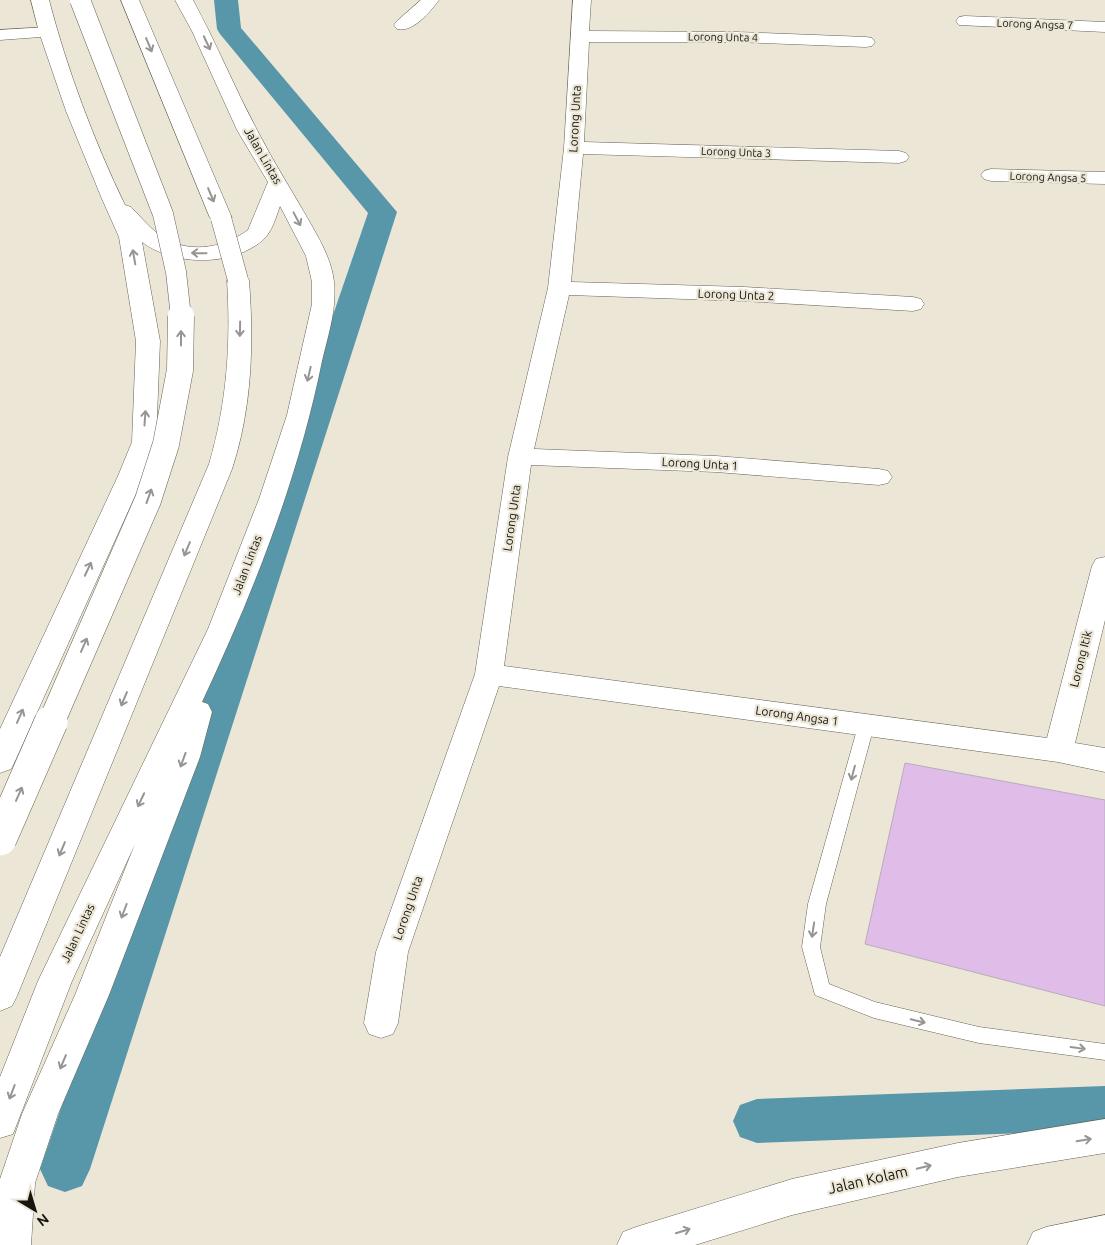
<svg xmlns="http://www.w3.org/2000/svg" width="1105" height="1245" viewBox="0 0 1105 1245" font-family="Ubuntu,sans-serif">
<rect width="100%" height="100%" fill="#ebe6d6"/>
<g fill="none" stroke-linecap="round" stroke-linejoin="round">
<!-- canal -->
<path fill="#5797a9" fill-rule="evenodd" d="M214 0H238L241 28 397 212 90 1169 82 1186 65 1192 48 1186 40 1169 368 213 220 34 217 29Z
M1105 1086V1130L757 1143 740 1137 733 1121 740 1105 757 1099Z"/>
</g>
<!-- building -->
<path fill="#e0bde9" stroke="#b7acba" d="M905 763 1105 800V1006L865 944Z"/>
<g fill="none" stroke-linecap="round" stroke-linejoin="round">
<!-- lane casing -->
<g stroke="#676355" stroke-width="1">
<path id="lane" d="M866 720 872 722 874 726 826 904 820 947 829 984 875 1002 979 1027 1105 1044V1060L979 1043 874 1018 815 995 802 947 808 904 858 726 860 722Z"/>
</g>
<!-- street casing -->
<g stroke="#676355" stroke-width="1">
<path id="street" d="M421 0H439C430 12 413 33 397 29L394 25 397 21Z
M573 0H591L589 31 737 32 866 37 872 38 875 42 872 46 866 47 737 42H589L584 142 899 151 906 153 909 157 906 161 899 163 583 154 571 282 744 287 913 297 921 299 924 304 921 309 913 311 744 301 569 295 534 449 716 456 879 469 888 471 892 477 888 483 879 485 716 472 531 465 504 666 1047 738 1092 566 1096 559 1105 557V620L1075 743 1105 748V772L1058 762 499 686 408 952 398 1023 393 1034 381 1038 369 1034 364 1023 376 952 475 674 508 457 548 288 564 148Z
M965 16 1105 22V32L959 25 956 21 959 17Z
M48 27 54 28 57 32 54 36 0 40V30Z
M991 169 1105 172V184L991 181 984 179 981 175 984 171Z"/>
</g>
<!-- secondary casing -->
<g stroke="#676355" stroke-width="1">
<path id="secondary" d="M31 0H49C67 69 94 141 125 205L131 207C140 216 148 226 158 234 186 255 222 249 248 230L268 182 237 130 192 31 175 0H193C216 42 234 87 257 130 274 163 294 194 312 226 322 244 332 262 334 282 337 309 328 336 322 361 298 480 253 593 202 702L208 704 212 712 200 757 109 995 58 1114 35 1183 31 1245H0V1179L22 1114 75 995 135 844 72 981 13 1134 0 1138V1077L38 981 208 629 259 499 287 415 312 304V282L306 256 280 206C276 217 272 232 263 240 232 267 173 266 142 242L160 341 156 442 144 476 15 761 11 769 0 773V729L118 476 132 442 136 341 119 237 102 199 66 111 39 32Z
M1105 1119V1153L958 1177 792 1215 695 1245H617L623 1232 636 1227 792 1179 958 1143Z
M1105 1215V1245H1027L1033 1232 1046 1227Z"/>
</g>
<!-- highway casing -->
<g stroke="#676355" stroke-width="1">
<path id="highway" d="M121 0H139L232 218 228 222 221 224 214 222 210 218Z
M238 273 246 275 249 280C254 344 252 408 232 469L17 996 12 1006 0 1011V957L209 464C227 403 231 343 227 280L230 275Z"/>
</g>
<!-- lane -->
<use href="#lane" fill="#fff" fill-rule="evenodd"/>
<!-- street -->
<use href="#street" fill="#fff" fill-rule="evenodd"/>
<!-- secondary -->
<use href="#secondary" fill="#fff" fill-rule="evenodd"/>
<!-- highway -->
<use href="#highway" fill="#fff" fill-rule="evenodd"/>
<!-- highway-bridge-far2 casing -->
<g stroke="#676355" stroke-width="21" stroke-linecap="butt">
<path id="highway-bridge-far2" d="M80 0 163 214 176 272 181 317
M221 218 238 280"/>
</g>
<!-- highway-bridge-far1 casing -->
<g stroke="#676355" stroke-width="27" stroke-linecap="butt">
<path id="highway-bridge-far1" d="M51 723 148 500 166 444 180 370 181 316"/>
</g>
<!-- highway-bridge casing -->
<g stroke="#676355" stroke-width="34" stroke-linecap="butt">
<path id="highway-bridge" d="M0 839 51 722"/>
</g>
<!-- highway-bridge-far2 -->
<use href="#highway-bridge-far2" stroke="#fff" stroke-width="20"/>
<!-- highway-bridge-far1 -->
<use href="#highway-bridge-far1" stroke="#fff" stroke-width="26"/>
<!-- highway-bridge -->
<use href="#highway-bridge" stroke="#fff" stroke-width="33"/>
</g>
<!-- one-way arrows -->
<defs><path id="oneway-shaft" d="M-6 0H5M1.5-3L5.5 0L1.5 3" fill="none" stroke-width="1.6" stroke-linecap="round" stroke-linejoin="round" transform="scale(1.25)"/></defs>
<g stroke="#969593">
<use href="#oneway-shaft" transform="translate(207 43) rotate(65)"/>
<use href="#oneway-shaft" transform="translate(149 45) rotate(67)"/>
<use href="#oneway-shaft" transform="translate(211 195) rotate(67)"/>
<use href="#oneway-shaft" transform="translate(297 219) rotate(62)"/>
<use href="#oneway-shaft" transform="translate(199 253) rotate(-179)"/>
<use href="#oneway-shaft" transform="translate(134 257) rotate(-100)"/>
<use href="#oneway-shaft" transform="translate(240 329) rotate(91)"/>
<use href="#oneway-shaft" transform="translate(181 338) rotate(-90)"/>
<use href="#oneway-shaft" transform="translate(309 374) rotate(103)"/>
<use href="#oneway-shaft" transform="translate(145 418) rotate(-86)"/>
<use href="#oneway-shaft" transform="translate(149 496) rotate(-70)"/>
<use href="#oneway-shaft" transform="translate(187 549) rotate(113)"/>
<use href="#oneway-shaft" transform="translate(88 569) rotate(-65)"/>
<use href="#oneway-shaft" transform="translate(84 645) rotate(-66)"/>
<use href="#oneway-shaft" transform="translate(124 699) rotate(113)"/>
<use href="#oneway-shaft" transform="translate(20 716) rotate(-66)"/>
<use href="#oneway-shaft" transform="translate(183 760) rotate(110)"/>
<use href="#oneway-shaft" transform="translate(853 773) rotate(105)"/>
<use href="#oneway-shaft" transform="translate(19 794) rotate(-66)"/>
<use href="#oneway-shaft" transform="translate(141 800) rotate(115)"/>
<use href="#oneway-shaft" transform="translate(62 849) rotate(113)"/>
<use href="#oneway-shaft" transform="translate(124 911) rotate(111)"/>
<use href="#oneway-shaft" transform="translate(813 930) rotate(99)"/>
<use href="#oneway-shaft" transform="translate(918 1021) rotate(13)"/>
<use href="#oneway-shaft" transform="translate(1078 1048) rotate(8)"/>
<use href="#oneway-shaft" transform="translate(63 1062) rotate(113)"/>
<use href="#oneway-shaft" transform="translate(12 1092) rotate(111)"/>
<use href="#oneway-shaft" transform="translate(1084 1140) rotate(-9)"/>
<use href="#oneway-shaft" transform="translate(924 1167) rotate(-13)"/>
<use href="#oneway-shaft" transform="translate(683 1231) rotate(-17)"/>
</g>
<g text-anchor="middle" stroke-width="4.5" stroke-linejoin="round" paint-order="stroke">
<!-- far-street labels -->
<g font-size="11" fill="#16140e" stroke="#ebe6d6">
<text transform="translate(1035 24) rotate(2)" y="4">Lorong Angsa 7</text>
<text transform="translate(723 37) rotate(1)" y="4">Lorong Unta 4</text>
<text transform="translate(736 152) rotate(2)" y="4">Lorong Unta 3</text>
<text transform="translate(1048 177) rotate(2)" y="4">Lorong Angsa 5</text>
</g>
<!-- street labels -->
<g font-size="12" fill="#16140e" stroke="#ebe6d6">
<text transform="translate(575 119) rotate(-87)" y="4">Lorong Unta</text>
<text transform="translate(263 156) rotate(60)" y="4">Jalan Lintas</text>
<text transform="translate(736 295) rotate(2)" y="4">Lorong Unta 2</text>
<text transform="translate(700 464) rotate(3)" y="4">Lorong Unta 1</text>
<text transform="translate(512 518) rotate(-82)" y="4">Lorong Unta</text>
<text transform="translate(247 565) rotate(-69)" y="4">Jalan Lintas</text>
<text transform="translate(1081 659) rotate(-76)" y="4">Lorong Itik</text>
<text transform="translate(797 716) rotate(8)" y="4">Lorong Angsa 1</text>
<text transform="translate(408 908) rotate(-71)" y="4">Lorong Unta</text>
<text transform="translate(78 933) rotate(-65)" y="4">Jalan Lintas</text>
</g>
<!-- near-street labels -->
<g font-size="15" fill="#16140e" stroke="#ebe6d6">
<text transform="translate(868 1180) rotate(-13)" y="5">Jalan Kolam</text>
</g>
</g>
<!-- north arrow -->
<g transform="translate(35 1210) rotate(142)" stroke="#ebe6d6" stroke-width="4" paint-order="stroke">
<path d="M0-4L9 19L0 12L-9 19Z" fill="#16140e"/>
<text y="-8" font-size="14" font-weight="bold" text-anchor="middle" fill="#16140e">N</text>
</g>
</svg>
